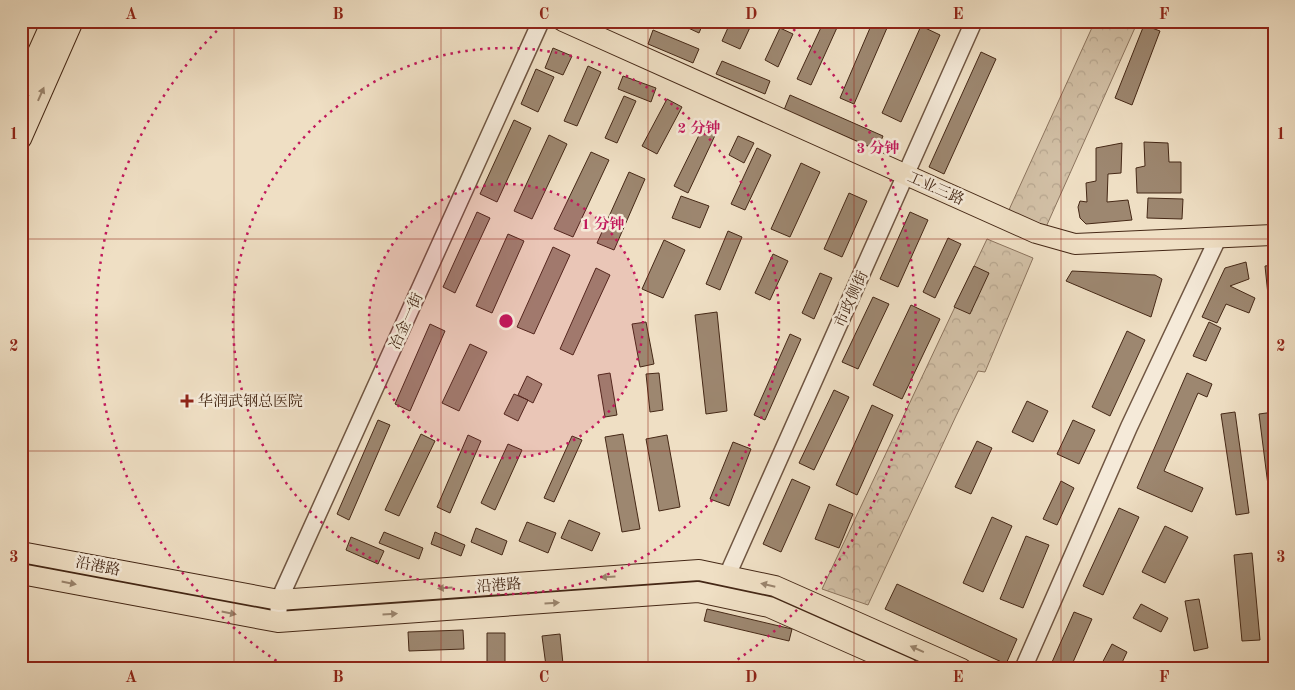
<svg xmlns="http://www.w3.org/2000/svg" width="1295" height="690" viewBox="0 0 1295 690" font-family="'Old Standard TT','Noto Serif SC',serif">
<defs>
<pattern id="forest-crowns" width="20" height="18" patternUnits="userSpaceOnUse" patternTransform="scale(1.25)"><rect width="20" height="18" fill="#d2c0a6"/><path d="M2 6a3 3 0 1 1 6 0M12 15a3 3 0 1 1 6 0" fill="none" stroke="#b6a58e"/></pattern>
</defs>
<rect width="100%" height="100%" fill="#efdfc4"/>
<filter id="stains"><feTurbulence type="fractalNoise" baseFrequency=".004" numOctaves="4"/><feColorMatrix values="0 0 0 0 .2 0 0 0 0 .09 0 0 0 0 .02 0 0 0 .5 -.17"/></filter>
<radialGradient id="worn" r=".72"><stop offset=".6" stop-color="#630" stop-opacity="0"/><stop offset="1" stop-color="#630" stop-opacity=".3"/></radialGradient>
<!-- forest -->
<path fill="url(#forest-crowns)" stroke="#8c745e" d="M1095 21H1138L1046 227 1008 212Z
M987 239 1033 258 985 372 978 371 956 416 868 605 822 589Z"/>
<!-- building -->
<path fill="#9d8770" stroke="#452816" d="M649 21H665L662 27Z
M686 21H704L699 33 684 26Z
M731 21H753L740 49 722 41Z
M792 21H805L804 26Z
M824 21H840L811 85 797 79Z
M873 21H890L854 104 840 98Z
M1144 25 1160 31 1132 105 1115 98Z
M921 26 940 35 901 122 882 113Z
M780 28 793 34 778 67 765 60Z
M653 30 699 49 693 63 648 44Z
M553 48 572 56 563 75 545 68Z
M981 52 996 59 944 174 929 167Z
M722 61 770 81 765 94 716 74Z
M588 66 601 72 577 126 564 121Z
M536 69 554 77 538 112 521 104Z
M623 76 656 88 651 102 618 89Z
M790 95 883 136 877 150 784 110Z
M624 96 636 101 617 143 605 138Z
M667 99 682 107 657 154 642 146Z
M514 120 531 128 497 202 480 194Z
M705 123 718 129 688 193 674 186Z
M549 135 567 144 532 219 514 211Z
M738 136 754 143 744 163 729 155Z
M1144 142 1168 143 1169 162H1181V193H1137L1136 168 1145 166Z
M1122 143 1121 173 1108 174 1107 202 1128 200 1132 220 1086 224 1080 218 1078 207 1080 201 1087 202 1086 183 1096 181V148Z
M757 148 771 155 745 210 731 204Z
M591 152 609 160 573 237 554 229Z
M801 163 820 172 790 237 771 229Z
M629 172 645 179 614 250 597 243Z
M1271 191H1274V207L1272 208Z
M849 193 867 201 842 257 824 249Z
M681 196 709 206 700 228 672 218Z
M1148 198 1183 199 1182 219 1147 218Z
M477 212 490 218 455 293 443 287Z
M910 212 928 220 898 287 880 279Z
M728 231 742 237 720 290 706 284Z
M508 234 524 241 492 313 476 306Z
M948 238 961 244 935 298 923 292Z
M664 240 685 250 663 298 642 289Z
M553 247 570 255 534 334 517 327Z
M773 254 788 261 770 300 755 293Z
M1246 262 1249 279 1230 286 1255 298 1249 313 1226 304 1217 323 1202 317 1225 268Z
M1274 265V353L1265 266Z
M974 266 989 273 970 314 954 307Z
M596 268 610 275 573 355 560 349Z
M1072 271 1155 275 1162 279 1151 317 1066 281Z
M820 273 832 278 814 319 802 313Z
M873 297 889 304 858 369 842 362Z
M911 305 940 319 902 399 873 385Z
M717 312 727 411 706 414 695 315Z
M646 322 654 364 640 367 632 324Z
M1209 322 1221 328 1206 361 1193 356Z
M430 324 445 331 410 411 395 404Z
M1127 331 1145 340 1110 416 1092 407Z
M790 334 801 339 765 420 754 415Z
M470 344 487 352 459 411 442 403Z
M610 373 617 415 605 417 598 375Z
M659 373 663 410 650 412 646 374Z
M1187 373 1212 384 1207 397 1198 393 1164 471 1203 488 1192 512 1137 488Z
M527 376 542 384 533 403 518 395Z
M834 390 849 397 814 470 799 463Z
M514 394 528 400 518 421 504 414Z
M1027 401 1048 411 1033 442 1012 432Z
M872 405 893 415 857 495 836 485Z
M1235 412 1249 513 1236 515 1221 414Z
M1274 412V509H1271L1259 414Z
M378 420 390 425 349 520 337 514Z
M1073 420 1095 430 1079 464 1057 454Z
M421 434 435 441 399 516 385 510Z
M623 434 640 529 622 532 605 437Z
M468 435 481 441 450 513 437 507Z
M667 435 680 507 659 511 646 439Z
M572 436 582 440 554 502 544 498Z
M977 441 992 448 971 494 955 487Z
M733 442 751 449 729 506 710 499Z
M508 444 522 450 495 510 481 503Z
M792 479 810 487 781 552 763 544Z
M1061 481 1074 488 1057 525 1043 519Z
M829 504 853 514 839 548 815 539Z
M1119 508 1139 517 1103 595 1083 586Z
M992 517 1012 526 983 592 963 583Z
M569 520 600 533 592 551 561 538Z
M527 522 556 533 548 553 519 541Z
M1165 526 1188 537 1165 583 1142 572Z
M476 528 507 541 502 555 471 542Z
M384 532 423 548 419 559 379 543Z
M435 532 465 545 461 556 431 544Z
M1026 536 1049 545 1023 608 1000 599Z
M351 537 384 551 378 564 346 550Z
M1252 553 1260 640 1242 641 1234 555Z
M897 584 1017 639 1006 664 885 609Z
M1199 599 1208 648 1194 651 1185 601Z
M1141 604 1168 618 1161 632 1133 618Z
M707 609 792 629 789 641 704 621Z
M1074 612 1092 619 1070 669H1049Z
M463 630 464 649 409 651 408 632Z
M487 633H505V663H487Z
M560 634 563 664 546 666 542 636Z
M1112 644 1127 652 1119 669H1099Z
M1165 664 1172 669H1161Z"/>
<g fill="none" stroke-linecap="round" stroke-linejoin="round">
<!-- minor casing -->
<g stroke="#705642" stroke-width="19">
<path id="minor" d="M727 576 974 21
M278 622 279 600 541 21
M1023 669 1129 427 1218 238"/>
</g>
<!-- major casing -->
<g stroke="#452816" stroke-width="22">
<path id="major" d="M563 21 1036 233 1075 244 1274 235
M21 90 52 21
M21 139 73 21
M21 552 279 600 699 570 775 586 962 669
M21 574 278 622 698 592 769 607 909 669"/>
</g>
<!-- minor -->
<use href="#minor" stroke="#f5ead9" stroke-width="16"/>
<!-- major -->
<use href="#major" stroke="#efdfc4" stroke-width="20"/>
</g>
<!-- one-way arrows -->
<defs><path id="oneway-solid" d="M-6-.8H1V-3.2L6.5 0L1 3.2V.8H-6Z" transform="scale(1.25)"/></defs>
<g fill="#9a846d">
<use href="#oneway-solid" transform="translate(41 94) rotate(-66)"/>
<use href="#oneway-solid" transform="translate(608 577) rotate(176)"/>
<use href="#oneway-solid" transform="translate(69 583) rotate(11)"/>
<use href="#oneway-solid" transform="translate(768 585) rotate(-167)"/>
<use href="#oneway-solid" transform="translate(445 588) rotate(176)"/>
<use href="#oneway-solid" transform="translate(552 603) rotate(-4)"/>
<use href="#oneway-solid" transform="translate(229 613) rotate(11)"/>
<use href="#oneway-solid" transform="translate(390 614) rotate(-4)"/>
<use href="#oneway-solid" transform="translate(917 649) rotate(-156)"/>
</g>
<!-- grid -->
<path fill="none" stroke="#8f2418" stroke-width="1" stroke-opacity="0.55" d="M234 21V669M441 21V669M648 21V669M854 21V669M1061 21V669M21 239H1274M21 451H1274"/>
<!-- distance rings -->
<circle cx="506" cy="321" r="137" fill="#c2185b" fill-opacity=".12"/>
<g fill="none" stroke="#c2185b" stroke-width="2.5" stroke-dasharray="2.5 5">
<circle cx="506" cy="321" r="137"/>
<circle cx="506" cy="321" r="273"/>
<path d="M289 669A410 410 0 0 1 224 24M788 24A410 410 0 0 1 723 669"/>
</g>
<!-- markers -->
<path fill="#8f2418" stroke="#f5ead9" stroke-width="2" d="M184.5 393.5h5v5h5v5h-5v5h-5v-5h-5v-5h5z"/>
<g text-anchor="middle" stroke-width="5" stroke-linejoin="round" paint-order="stroke">
<!-- street labels -->
<g font-size="15" fill="#452816" stroke="#f5ead9">
<text transform="translate(936 188) rotate(24)" y="5">工业三路</text>
<text transform="translate(851 299) rotate(-66)" y="5">市政侧街</text>
<text transform="translate(406 321) rotate(-66)" y="5">冶金一街</text>
<text transform="translate(98 566) rotate(11)" y="5">沿港路</text>
<text transform="translate(499 585) rotate(-4)" y="5">沿港路</text>
</g>
<!-- poi labels -->
<g font-size="15" fill="#452816" stroke="#f5ead9" text-anchor="start">
<text x="198" y="406">华润武钢总医院</text>
</g>
</g>
<circle cx="506" cy="321" r="8" fill="#c2185b" stroke="#f5ead9" stroke-width="2.5"/>
<g font-size="15" text-anchor="middle" font-weight="bold" fill="#c2185b" stroke="#f5ead9" stroke-width="5" stroke-linejoin="round" paint-order="stroke">
<text x="699" y="133">2 分钟</text>
<text x="878" y="153">3 分钟</text>
<text x="603" y="229">1 分钟</text>
</g>
<!-- margin -->
<rect width="1295" height="690" fill="none" stroke="#efdfc4" stroke-width="55"/>
<rect x="28" y="28" width="1240" height="634" fill="none" stroke="#8f2418" stroke-width="2"/>
<g font-size="16" text-anchor="middle" font-weight="bold" fill="#8f2418">
<text x="131" y="19">A</text>
<text x="338" y="19">B</text>
<text x="544" y="19">C</text>
<text x="751" y="19">D</text>
<text x="958" y="19">E</text>
<text x="1164" y="19">F</text>
<text x="14" y="139">1</text>
<text x="1281" y="139">1</text>
<text x="14" y="351">2</text>
<text x="1281" y="351">2</text>
<text x="14" y="562">3</text>
<text x="1281" y="562">3</text>
<text x="131" y="682">A</text>
<text x="338" y="682">B</text>
<text x="544" y="682">C</text>
<text x="751" y="682">D</text>
<text x="958" y="682">E</text>
<text x="1164" y="682">F</text>
</g>
<rect width="100%" height="100%" filter="url(#stains)"/>
<rect width="100%" height="100%" fill="url(#worn)"/>
</svg>
